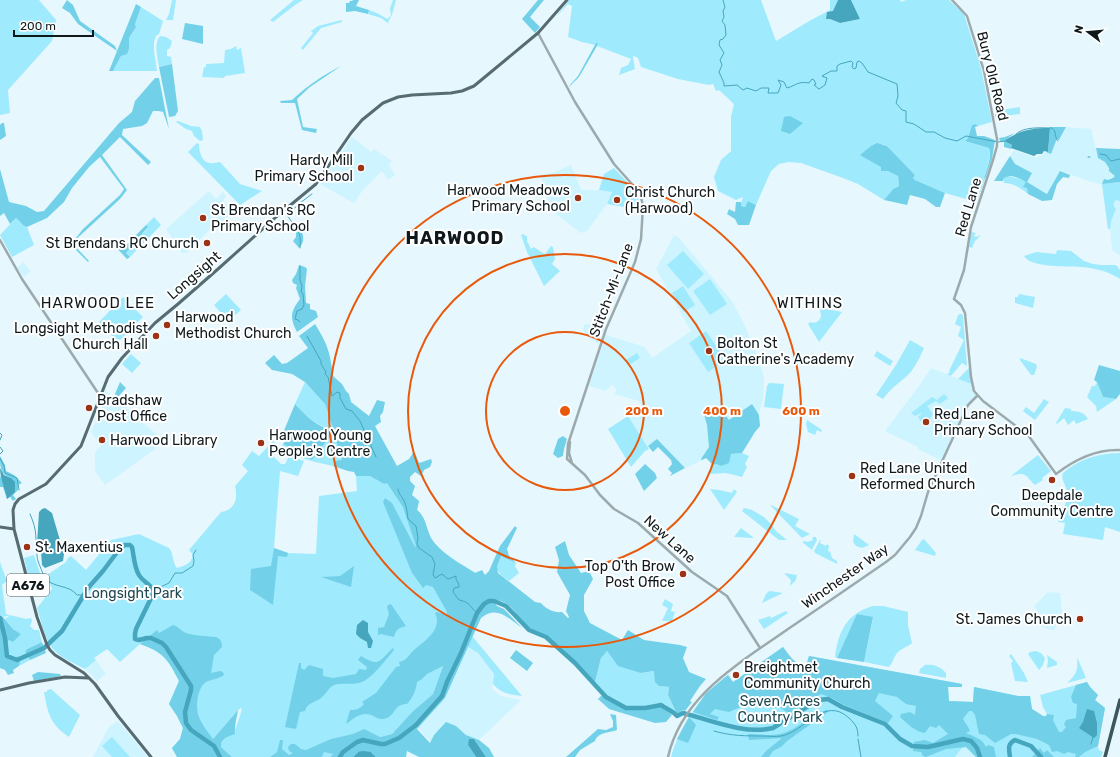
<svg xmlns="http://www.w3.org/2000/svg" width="1120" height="757" viewBox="0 0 1120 757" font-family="Rubik,sans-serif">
<rect width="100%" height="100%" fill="#e6f8fd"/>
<!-- built -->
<path fill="#cdf4ff" d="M1066 127 1091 129 1098 158 1105 162 1115 176 1114 178 1102 183 1120 182V255L1114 252 1112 249 1110 229H1108L1102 184 1091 182 1061 171 1048 194 1027 182 1010 156 1014 150 1036 158 1038 156H1041L1045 152 1051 154 1056 141 1057 139 1060 140Z
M352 137 371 152 374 149 392 161 389 165 395 175 388 180 382 171 362 191 354 203 320 184Z
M571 165 581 190H599L612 192 607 204 587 231 581 233 557 215 542 190 546 188 540 175 553 173Z
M209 191 216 199 223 192 226 196 223 201 233 212 219 226 216 224 186 253H182L166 229Z
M674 235 679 238 732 301 745 326 758 358 764 377V385L763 400 758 416H754L705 459 685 468 657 440 648 446 628 416 642 408 639 401 614 394 617 390 612 385 605 391 589 386 606 335 645 347 652 358 691 331 656 269Z
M23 262 31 271 24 277 17 268Z
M597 322 605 326 598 344 587 336 583 330 584 325Z
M931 368 972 384 977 396 968 405 942 461 918 449V447L885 431 922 382Z
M105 390 161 438 157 442 158 447 105 485 95 471V452L101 446 91 432 104 403 101 401Z
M1048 592 1060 593 1063 619H1057L1055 630H1050L1027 620 1035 614 1037 610 1034 606Z
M468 647 478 653 494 674 492 689 501 696 521 700 479 740 466 735 456 726 434 735 431 742 418 728 445 698 459 668 465 651Z
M96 660 106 674 97 681 85 669Z
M117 721 119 722 148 757H93L108 728Z
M966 747 976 757H955L962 748Z"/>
<!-- green -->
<path fill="#a0eafd" d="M0 0H39L56 20 52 41 8 90 10 113 0 115Z
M172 0H176L173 20H166L169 14Z
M294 0H303L295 5 273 22 270 20Z
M393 0H396L392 15 388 22 389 24 381 18 368 14 369 10C376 12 381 15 387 19L391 16 390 8Z
M569 0H761L776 41 811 20 830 10V0H838L830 19 840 23 860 19 851 0H900L901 2 906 0H949L964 14 981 68 992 122 978 126 976 124 972 125 968 138 965 141 989 148C991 158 987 169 984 178L985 179 977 202 945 193 915 180 913 178 915 175 887 146 882 144 868 159 898 176 899 186 893 189 884 200 858 184 843 178 801 163 789 162 779 164 771 171 756 205 748 201 745 207 740 206 743 197 736 200 718 191 714 177 721 160 731 151V117L734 104 719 90 716 91 713 84 709 85 678 79 641 67 638 58 634 56 633 57 635 69 619 75 621 68 628 65 631 59 597 46 598 43H596L595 45 582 42 568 37 572 6 568 4 558 15V14Z
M141 7 163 21 159 34 156 36 154 42V51L157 71H113L121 56 129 49V38L136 27 135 24Z
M342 20V22L321 28 303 50 301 48 313 33 311 31 318 26Z
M160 36 166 37 172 41 170 48 167 50V56L171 57 172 64 159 67C158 58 153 44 160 36Z
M236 46 237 50 241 48 245 73 225 76 224 78 202 77 204 67H206V64L224 63 225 50 231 49Z
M1020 107V114L995 117V111Z
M178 121 191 126 200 127 202 131 203 140 200 141 194 136 192 131 186 129 176 122Z
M197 143 199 144C199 151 202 163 210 163 213 164 217 162 220 162L240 184 262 191 240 205 188 152Z
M614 168C625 180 640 193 641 210L607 204 612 192 599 190 604 174Z
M1007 176 1021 179 1027 182 1028 194C1021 188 1013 183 1004 183V178Z
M1120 182V201L1116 200C1113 203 1113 206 1116 209L1111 221 1110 229H1108L1102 184Z
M154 217 161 225 130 257 126 253 148 228 146 225Z
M16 218 24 226 27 227 34 245 12 257 0 235Z
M971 232 976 233 974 236 976 237 981 235 975 241 972 248 969 247Z
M524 234 525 236H527V241L531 249 534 247 543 253 545 254 551 246 553 247 555 259 552 264 560 271 544 286 527 252 521 235Z
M1057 250 1071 251 1084 261 1093 264 1101 265H1116L1120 270V279C1108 271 1095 268 1081 267 1069 266 1031 268 1024 256L1036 252 1056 254Z
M683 251 704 274 688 289 667 265Z
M710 279 727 304 710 315 693 291Z
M683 286 695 305 684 312 672 293Z
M226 294 241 310 228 321 214 305Z
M1019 294 1035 297 1033 308 1015 303V297H1018Z
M123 297 143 317 118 342 99 322Z
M821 308 842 312 819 342 808 324 810 322C816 324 820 321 821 316L820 309Z
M960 314H962L963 316 967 366 962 363 951 376 947 374 950 372 949 371 964 340 958 336 961 327 955 324 958 315Z
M706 331 726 360 708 372 689 343Z
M910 340 924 348C920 357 915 368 908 375 899 383 890 389 883 399L876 395 896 365Z
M877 351 893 361 890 366 874 356Z
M637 353 640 358 629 365 626 360Z
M131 354 141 363 132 373 122 364Z
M1020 358 1036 364 1037 367 1034 375H1031L1020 360Z
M970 367 972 384 958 379Z
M305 382 325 404 334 431C315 423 309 420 295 404Z
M1097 382 1103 397 1116 399 1097 412 1096 406 1087 397 1092 386H1095Z
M769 383 784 384 781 409 764 407 767 386Z
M944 394 948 398 940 404 936 401 927 406 933 414 927 424 923 425 918 417 921 414V413L915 416 911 413 932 397 937 400Z
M1044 399 1049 402 1035 420 1023 411 1026 407 1034 413Z
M1065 408 1071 409V411C1079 411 1085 413 1088 419L1076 424 1074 420 1068 425 1064 418 1057 424 1056 423Z
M628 416 649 449 645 451 631 467 608 429Z
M807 420 822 430 821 432 817 430 815 435 808 432 806 424Z
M335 434 343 461H336L333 466C316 462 294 458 281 447L283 444 312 460 329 438Z
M273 441 279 446 271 454 281 464H285L289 456 304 461 298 476 280 471 274 548 288 553 316 554 319 496 357 491 356 476H370L384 484 387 482 419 501 417 510C426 517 426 528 431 538 440 553 461 564 476 573L433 694 413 711 392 734 380 737 353 734 330 757H232L221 747C221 735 231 738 235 730 238 722 240 716 242 708L238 710 213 739 177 757 172 748 180 739 183 728 177 716 169 704 179 681C168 659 163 652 140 644L120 662 107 649 94 658 96 660 85 669C76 664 65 660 57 653 45 643 42 623 37 608L52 589 50 584 43 578 66 562 68 558 71 556 86 570 111 540 139 534 169 548C174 554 172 562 177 568 186 565 191 564 193 555L189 550 221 512C235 510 238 499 235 486L248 471 242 465 252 451 259 456Z
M742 453 749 456 745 464 747 467 742 477 726 473 709 474 713 465 716 464 721 466 731 454Z
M1120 453V532L1105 527 1103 540 1063 534 1065 523 1058 522C1063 512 1069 499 1066 488 1064 482 1061 479 1063 473 1079 459 1099 453 1120 453Z
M1038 455 1051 471 1042 478 1043 480 1035 485C1030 481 1027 473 1020 474 1016 474 1014 476 1011 476Z
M710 489 720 490 732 493 734 489 737 492 724 510Z
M771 505 799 519 795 526 810 534 802 538 771 506Z
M744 508 752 510 764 517 771 524 776 531 787 540H779L742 511Z
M741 528 754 538 734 537Z
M854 534 869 545 862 548 856 546 853 542Z
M814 537H816L817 540 812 550 802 542 806 541 807 542 813 540 812 538Z
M924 539 936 553 935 556 915 550 922 540Z
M820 540H821L820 543 826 546 827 544 829 546 828 552 830 551 832 558 837 561V564L815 553 814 551Z
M34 555 41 576 30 583 24 558Z
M501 556 516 563 515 566 519 573 509 581C498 573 492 569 501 556Z
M0 562 7 581 2 585 6 614 10 615 4 617 0 615Z
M784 573 797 575 796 580 790 586 791 580Z
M40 581 46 584 47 587 33 592 31 586Z
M768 592 770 591 783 593 762 603 766 594Z
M665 599 673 604 671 611 675 612 672 621H662L668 608 662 605Z
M873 606H883L908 612V625L912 643C908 647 902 648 898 652 894 656 893 663 889 667L864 662 873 618 858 614 837 658 835 657C838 632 847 613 873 606Z
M786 611 788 613 764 629 758 620 770 616 771 618Z
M10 615 26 619 31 618 32 621 30 626 34 630H39L42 642 27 649 25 653 30 660 19 666 21 659 18 656 14 658 7 654V643L9 640 21 634 13 629 5 619Z
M472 636 522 696C508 694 502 694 493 684L494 674 478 653 468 647Z
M783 647C789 655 795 665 806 666L809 656 962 684V687H948L949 701 973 702 974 687 1018 696H1030L1032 709 1043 716H1046L1047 714 1043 707 1040 695 1087 682 1090 687 1098 695 1095 700 1105 708 1098 746 1099 750 1103 752 1101 757H976L966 747 962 748 955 757H671C680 725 701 695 728 675L733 682Z
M606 651 641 673 655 671 659 686 669 687 668 695 677 714 665 704 658 703 645 706H626L606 695 595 682 601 658Z
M1036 651 1041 653 1045 658 1043 665 1039 670 1028 654 1030 652Z
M1011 654 1024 673 1028 682 1015 681 1011 663 1013 661 1009 656Z
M1047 655 1057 662V665L1047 668 1048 661Z
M1077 657 1086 678 1067 683C1077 674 1078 670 1077 657Z
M925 665C933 664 940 666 946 673V678L919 673 920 669Z
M51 689 80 715 69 737C50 724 48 714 44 692H47V690Z
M112 737 130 757H112L102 746Z"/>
<!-- forest -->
<path fill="#72d1e8" d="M67 0 73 5 80 21 115 46 117 51 136 4 141 7 135 24 136 27 129 38V49L127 54 121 56 113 71H109L117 51 78 24 70 13 62 8Z
M353 0H359L356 6 369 10 368 14 355 11 346 12V3H349L350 1H352Z
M538 0H544L530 17 540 27 535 33 522 19Z
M185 23 203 26V44L182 39Z
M596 43H598L597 46 579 77 569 87 570 85 578 76Z
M172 64 178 111 175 116 169 117 159 67Z
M341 66 310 87 297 99 303 127 317 129 316 133 302 130 295 103H281L280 101 292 100C307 86 323 75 341 66Z
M155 78H159L169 129 163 112 159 111H153L147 123 142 126 123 129 122 135 151 162 148 165 120 137 102 155 127 190 120 199 72 243 89 261 88 262 64 238 72 243 83 229 120 195 124 189 100 157 89 167 72 188 64 202 47 218 27 227 24 226 16 218 10 224 4 213 0 216V169L9 202 26 206 37 212 44 211 119 123 132 112 135 101Z
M790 116 803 123 790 134 781 131 784 117Z
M2 123H4L6 136 0 140V125Z
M976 124 978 126 975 127 977 136H984L995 140 992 159 985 179 984 178C987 169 992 158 989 148L965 141 968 138 972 125Z
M1050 127H1066L1059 140 1057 139 1056 141 1051 154 1046 152H1048Z
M1015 133 1005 140 1006 142 1012 145 1011 149 1004 147V142L1000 141 999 138 1005 137Z
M877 143 887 146 915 175 913 178 915 180 945 193 940 207H936L925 199 910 195 907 205 884 200 893 189 899 186 898 176 888 171H881V167L860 155 871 146Z
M1096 148 1120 149V182L1102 184 1104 179 1108 180 1113 178 1115 176 1109 171V168L1105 162 1098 158Z
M1010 156 1015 164 1032 173 1027 182 1047 194 1060 171 1070 175 1069 178 1063 177 1057 184 1052 200 1042 201 1028 194 1027 188 1023 187 1026 182C1020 178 1011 174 1004 178L1003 181H994Z
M748 201 756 205 749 225H738L735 219 727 214 729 209 735 212 736 202H741V206L745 207Z
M146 225 148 227 126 253 130 257 127 259 112 243 114 241 123 249 132 239Z
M299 231 302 232C304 238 304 243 299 248L293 241 296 237V232Z
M299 265 305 267 307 269 305 286 306 303 310 304V309L316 311 318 317 297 332C289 317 291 311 300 299L296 288 297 285 293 283 292 280 296 274Z
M315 324C328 345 330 352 333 376L342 384 346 391 349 394 351 402 369 416 377 400 385 402 383 412 380 416 381 422 375 426 397 466 409 459 413 453H415L419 463 431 459 432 462 430 467 424 470 421 476 415 472 410 477V481L415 486 412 495 419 501 417 510C426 517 426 528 431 538 440 553 461 564 475 573L482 570 485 575 489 571 500 546 515 526 517 528 507 549 509 556 516 563 501 556 497 566 498 573 535 602 541 603C546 609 554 613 562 612L568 618 569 617 566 611 570 595 557 572 559 560 555 547 565 541 569 555 581 573 589 571 593 579 584 595V611L590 623 622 640 628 630 644 640 680 645 687 647 683 658 689 672 706 679 700 686 690 701 692 702 685 711 683 710 677 714 668 695 669 687 659 686 655 682 654 671 641 673 618 666 607 651 601 658 595 682C580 666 566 650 548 637 543 633 536 632 531 629 516 619 514 600 493 600L497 606 504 609 522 628C508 618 497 605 481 618L445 698 417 729 430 743 434 735 446 722 456 726 466 735 479 740 489 748 494 757H486L474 739 468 745 476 757H419L407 751 406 757H376L371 752H358L353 757H330L333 754 324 752 322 757H270L277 752 280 740H283L282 749 289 755 293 753 289 751 288 747 291 744H295L301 749 306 750 331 739 353 734 364 729 380 737 392 734 413 711 433 694 443 666 427 674 422 679 417 682C416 691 413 697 407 704 394 704 396 714 387 718 378 722 374 714 366 714 358 714 352 720 346 724L350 710C356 710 360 709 364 704L362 702 376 693 396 667 400 666 399 662C406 661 408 656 413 651 424 641 443 630 435 613L437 612 447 615V612L433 587 426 585 423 588 412 573 383 502 385 498 392 503 415 547 416 546 403 507 387 483 384 484 370 476H356L354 472 348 471 333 466 336 461 342 460 334 434 329 438 312 460 283 444 288 438 283 433 295 404C307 417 316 426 334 431L325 404 305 382 292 374 272 370 265 363 274 355 282 364 287 363 308 348 299 336Z
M1099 365 1120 371V394L1116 399 1103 397 1097 382 1094 380Z
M120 382 126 388 118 397 115 394Z
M752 404 759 415 760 426 755 432 742 453 731 454 729 463 721 466 716 464 713 465 706 458 702 460 701 459 709 447 707 425 704 414 715 405 722 413 723 412 729 420Z
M563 436 567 439 564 449 563 456 558 458 553 454 558 439Z
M657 439 685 468 670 476 672 473 668 469 672 464 671 460 658 447 653 452 648 446Z
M0 456 5 465 6 471 14 475 22 483 18 485V490L13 495 16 499 13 501 10 497 7 499 3 487H0V476C4 481 7 491 6 497L14 489 11 478C0 474 0 467 0 456Z
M645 464 655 473 657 478 644 491 635 474Z
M274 548 288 553 287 557 278 556 273 605 250 590 251 569 271 566Z
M354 566 351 587 321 577 340 576Z
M391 604 406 626C399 628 396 629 394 637L381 634 378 635V628L384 627 389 614 387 607 388 605Z
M857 614 873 617 864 662 837 658Z
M0 615 3 617 13 629 21 634 13 642 9 640 7 643V654L14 658 18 656 21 659 19 666 13 670 14 673 8 675 5 670 0 668Z
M173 625C179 626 180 631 186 633 195 636 207 636 216 637 221 639 222 642 222 647L214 655 211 673 220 671 223 672 224 675C219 679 212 679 206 682 197 688 195 708 199 717 202 725 208 732 213 739L238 710C237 718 234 726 235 734 227 737 221 738 221 747L232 757H177L172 748 180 739 183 728 177 716 169 704 179 681C168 659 163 652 140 644L157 630 159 633Z
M42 642 46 653 30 660 25 652 27 649Z
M783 647C789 655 795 665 806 666L809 656 962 684V687H948L949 701 973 702 974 687 1018 696H1030L1032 709 1043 716H1046L1047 714 1054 715 1053 720 1059 732H1062L1066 727 1064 724 1066 720 1076 718 1077 704 1073 703 1071 697 1076 685 1087 682 1090 687 1098 695 1095 700 1105 708 1098 746 1085 752 1079 757H1075L1076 754 1068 752 1064 754 1057 751 1052 752 1049 745 1037 739 1016 734H1011L995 743 985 735 979 734 975 715 972 711H969L963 719C965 723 969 727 970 731L966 733C973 736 983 739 986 747L988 745 994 747 996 757H976L966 747 946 749 926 757 923 756 921 752 913 751 914 742 925 740 933 743 948 734 939 725 936 728 930 726 925 733C915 732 908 724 900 717L901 714 910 712 915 715 916 706 906 704 897 697 879 693 875 701 893 716 888 723 844 705 832 698 821 694 789 714 781 708H771L757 700 729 712 715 709 710 714 719 717 717 720 693 712 706 693 728 675 733 682Z
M393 648 394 650C386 659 374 676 364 681 355 686 344 682 334 685 329 687 327 693 323 696 317 703 308 701 305 711L300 712 296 729 285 727 299 663H301V668L304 670 309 665 323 669V676L333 678 356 674 359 669 366 670 367 667 358 660 361 656C380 667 378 662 393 648Z
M516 650 533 663 527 671 510 658Z
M38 672 60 674 61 676 34 681 32 675Z
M602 695C618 709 639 713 660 706L672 715 666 722 655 723 609 709 598 699Z
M827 710 828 712 787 741 781 747 773 751 769 757H761L766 751 782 738 749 740 748 734C758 734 770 736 780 734 798 730 810 714 827 710Z
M610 714 616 715 617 730C609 733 598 732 595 741L580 750 575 757H566L598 729 606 730 613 727V721Z
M689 717 696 725 688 743 677 739Z
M1040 748 1044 753 1047 750 1054 757H1032Z"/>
<!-- water -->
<path fill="#45a6bd" d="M838 0H851L860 19 840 23 830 19H826L827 12 833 11Z
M1050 128 1048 152 1044 151 1042 154H1037L1034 156 1011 148 1012 145 1006 142 1005 140C1021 130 1032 128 1050 128Z
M0 468 4 475 11 478 15 482V492L7 499C5 489 0 478 0 468Z
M45 508 52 513 64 554 63 561 45 568 42 565 41 551 37 544 39 512 42 509Z
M363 620 368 623V632L373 641 371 648H368L367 642 360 638 356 634 357 625Z
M1087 709 1094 711 1097 723V735L1094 738 1079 728 1083 722Z
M469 739H474L486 757H476L468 745Z
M363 751 371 752 376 757H353L358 752Z"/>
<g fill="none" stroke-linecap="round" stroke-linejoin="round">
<!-- stream -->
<path stroke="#45a6bd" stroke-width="1" d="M723 0 725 7 723 11 724 17 722 21 725 25 726 35 723 39 720 40 719 45 724 53 720 60 722 65 719 72 724 83V86L737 85 743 90 747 88 756 91 761 88H769L768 93H778L781 85 778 80 784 82 787 88C797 85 798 81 809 83L812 79 814 80 816 84 814 85 819 89 825 85 827 78 822 76 831 71H837V66L840 64 851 61 853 63 852 67 854 69 856 68 857 62 859 61 862 63 868 72 897 84 898 96 896 103 902 110 906 111V122L914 124 926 132H934L945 138 957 141 966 136 998 142 1006 141
M1015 135C1023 126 1041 128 1052 128 1057 131 1054 138 1058 141
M1100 154 1106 155 1111 161 1120 159
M1088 157H1090
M300 203 312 194
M298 205 287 215C296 229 302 230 300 248
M300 322 298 320 295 319 297 311 302 309 304 305 303 294 301 292 302 286 300 280V266
M307 336 321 361V364L326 372 325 374 328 377 332 396 337 392 340 393V398L346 409 352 411 360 421 376 457
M0 433 2 435 0 440
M0 447 3 451 0 454
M0 458 4 466 5 473 17 478 19 490
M398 489C399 495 402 496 404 501 407 507 407 513 408 519L416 526 418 538 417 544 419 548 432 557 435 564 433 575 435 578 442 574 448 579 456 576V579L459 585V587L454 588 453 592 459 600C470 602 469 606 477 613
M30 514C38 532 35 537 37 555 37 561 41 568 43 574
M44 577C53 589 69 584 77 595H83
M154 590 169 583 175 573H182L193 566 194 561 193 555 196 550
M714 731C731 736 746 736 763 736 769 736 775 737 781 736 805 732 824 695 849 718 855 724 858 727 858 736
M858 739 861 757
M1091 744 1093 737"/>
<!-- river -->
<path stroke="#45a6bd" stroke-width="4.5" d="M0 618 5 638 7 656 17 660 44 648 62 631 88 588 103 571 121 547 125 545H130L132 547C134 556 134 567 139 575 143 582 152 585 154 592L136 629 135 634V639L139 640 147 638H151L162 643 166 647 191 686V690L185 712 186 723 191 730 214 746 220 757
M340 757 343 752 357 742 363 740 381 744H385L399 738 416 725 442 696 447 682 461 653 477 613 484 604 489 601H494L506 606 529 630 546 637 575 663 606 697 626 708H645L661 705 674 713 677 716 683 713C710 720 745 735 773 728L818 700 828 699 842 707 885 724 900 739 912 746 928 747 963 739 971 741 977 748 980 757
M1010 757C1009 749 1007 744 1015 740L1031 746 1041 757"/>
<!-- minor -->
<path stroke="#9daaad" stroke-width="2.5" d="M952 0 967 16 984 71 997 139V146L993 160 971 227 964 270 954 299 961 305 965 313 971 377 974 391 983 401 1028 435 1056 474C1074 460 1096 449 1120 450
M538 33 575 102 614 164 640 193 643 206 641 239 635 262 606 329 568 444 567 459 585 475 600 495 614 509 638 523 692 572 727 596 760 648
M0 240 22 279 100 396
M570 442 569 453 572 463
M668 757C682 695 740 663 788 629 821 607 854 584 886 562L895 555 910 537 916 528 921 516 928 492 968 405 977 396"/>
<!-- major -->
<path stroke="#566c72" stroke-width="3" d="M0 527 14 529
M0 690 29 683 65 677 88 678
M151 757 118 716 95 684 84 673 55 655 50 650 47 645 37 617 14 529 13 510 15 504 19 499 46 484 81 446 108 377 122 358 155 323 178 304 218 269 276 217 316 184 351 133 362 120 383 103 398 97 412 95 451 93 462 91 474 86 538 33 567 0"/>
<!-- highway -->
<path stroke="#3c565d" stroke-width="3.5" d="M1105 757 1120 700"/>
</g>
<!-- distance rings -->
<g fill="none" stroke="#e8590c" stroke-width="2">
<circle cx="565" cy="411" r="79"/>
<circle cx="565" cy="411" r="157"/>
<circle cx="565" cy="411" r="236"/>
</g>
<!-- markers -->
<g fill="#9b3316" stroke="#fff" stroke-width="1.5">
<circle cx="361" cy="168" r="4"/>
<circle cx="578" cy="198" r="4"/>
<circle cx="617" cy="200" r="4"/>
<circle cx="203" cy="218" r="4"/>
<circle cx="207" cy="243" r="4"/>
<circle cx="167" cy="325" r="4"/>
<circle cx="156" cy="336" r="4"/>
<circle cx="709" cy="351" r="4"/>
<circle cx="89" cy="408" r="4"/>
<circle cx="926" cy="422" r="4"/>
<circle cx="102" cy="440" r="4"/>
<circle cx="261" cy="443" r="4"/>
<circle cx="852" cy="476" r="4"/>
<circle cx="1052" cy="480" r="4"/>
<circle cx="27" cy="547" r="4"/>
<circle cx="683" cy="574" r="4"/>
<circle cx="1080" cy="619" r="4"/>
<circle cx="736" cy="675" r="4"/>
</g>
<g text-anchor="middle" stroke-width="4" stroke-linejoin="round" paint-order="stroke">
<!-- shield labels -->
<rect fill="#fff" stroke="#575e60" stroke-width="1" x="7" y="574" width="42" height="22" rx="3"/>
<g font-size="13" font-weight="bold" fill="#0f191c">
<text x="28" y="590">A676</text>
</g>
<!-- street labels -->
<g font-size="14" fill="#0f191c" stroke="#fff">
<text transform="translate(993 76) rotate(76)" y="5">Bury Old Road</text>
<text transform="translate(968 207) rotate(-73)" y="5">Red Lane</text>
<text transform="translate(194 275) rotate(-41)" y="5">Longsight</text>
<text transform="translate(611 290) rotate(-69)" y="5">Stitch-Mi-Lane</text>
<text transform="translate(670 539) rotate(42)" y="5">New Lane</text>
<text transform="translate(845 576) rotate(-35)" y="5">Winchester Way</text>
</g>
<!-- poi labels -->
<g font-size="14" fill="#0f191c" stroke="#fff" text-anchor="start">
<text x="353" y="165" text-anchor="end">Hardy Mill<tspan x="353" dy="16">Primary School</tspan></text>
<text x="570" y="195" text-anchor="end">Harwood Meadows<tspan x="570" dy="16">Primary School</tspan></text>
<text x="625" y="197">Christ Church<tspan x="625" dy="16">(Harwood)</tspan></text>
<text x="211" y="215">St Brendan's RC<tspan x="211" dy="16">Primary School</tspan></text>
<text x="199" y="248" text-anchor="end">St Brendans RC Church</text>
<text x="175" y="322">Harwood<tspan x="175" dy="16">Methodist Church</tspan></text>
<text x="148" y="333" text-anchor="end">Longsight Methodist<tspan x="148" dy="16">Church Hall</tspan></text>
<text x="717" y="348">Bolton St<tspan x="717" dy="16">Catherine's Academy</tspan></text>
<text x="97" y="405">Bradshaw<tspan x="97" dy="16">Post Office</tspan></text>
<text x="934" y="419">Red Lane<tspan x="934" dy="16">Primary School</tspan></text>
<text x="269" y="440">Harwood Young<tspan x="269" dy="16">People's Centre</tspan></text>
<text x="110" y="445">Harwood Library</text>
<text x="860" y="473">Red Lane United<tspan x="860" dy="16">Reformed Church</tspan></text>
<text x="1052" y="500" text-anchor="middle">Deepdale<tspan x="1052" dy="16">Community Centre</tspan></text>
<text x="35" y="552">St. Maxentius</text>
<text x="675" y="571" text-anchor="end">Top O'th Brow<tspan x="675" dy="16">Post Office</tspan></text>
<text x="1072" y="624" text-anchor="end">St. James Church</text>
<text x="744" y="672">Breightmet<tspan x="744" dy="16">Community Church</tspan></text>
</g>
<!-- park labels -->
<g font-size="14" fill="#1e4953" stroke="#fff">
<text x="133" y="598">Longsight Park</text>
<text x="780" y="706">Seven Acres<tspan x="780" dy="16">Country Park</tspan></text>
</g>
<!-- neighbourhood labels -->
<g font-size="15" letter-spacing="1" fill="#0f191c" stroke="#fff">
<text x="98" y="308">HARWOOD LEE</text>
<text x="810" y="308">WITHINS</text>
</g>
<!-- district labels -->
<g font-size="18" font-weight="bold" letter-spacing="1" fill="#0f191c" stroke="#fff">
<text x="455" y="244">HARWOOD</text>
</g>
</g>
<circle cx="565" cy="411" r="6" fill="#e8590c" stroke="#fff" stroke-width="2"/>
<g font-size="12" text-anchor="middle" font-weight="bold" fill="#e8590c" stroke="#fff" stroke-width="4" stroke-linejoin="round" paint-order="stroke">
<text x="644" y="415">200 m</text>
<text x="722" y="415">400 m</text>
<text x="801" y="415">600 m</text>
</g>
<!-- north arrow -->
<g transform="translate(1088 32) rotate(286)" stroke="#ffffff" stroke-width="3" paint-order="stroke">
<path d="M0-3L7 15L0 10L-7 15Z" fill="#0f191c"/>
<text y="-6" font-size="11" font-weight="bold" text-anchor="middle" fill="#0f191c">N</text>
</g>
<!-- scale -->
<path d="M14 30v6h79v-6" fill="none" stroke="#0f191c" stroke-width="2"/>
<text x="20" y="30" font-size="12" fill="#0f191c" stroke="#ffffff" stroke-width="3" paint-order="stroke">200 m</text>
</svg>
